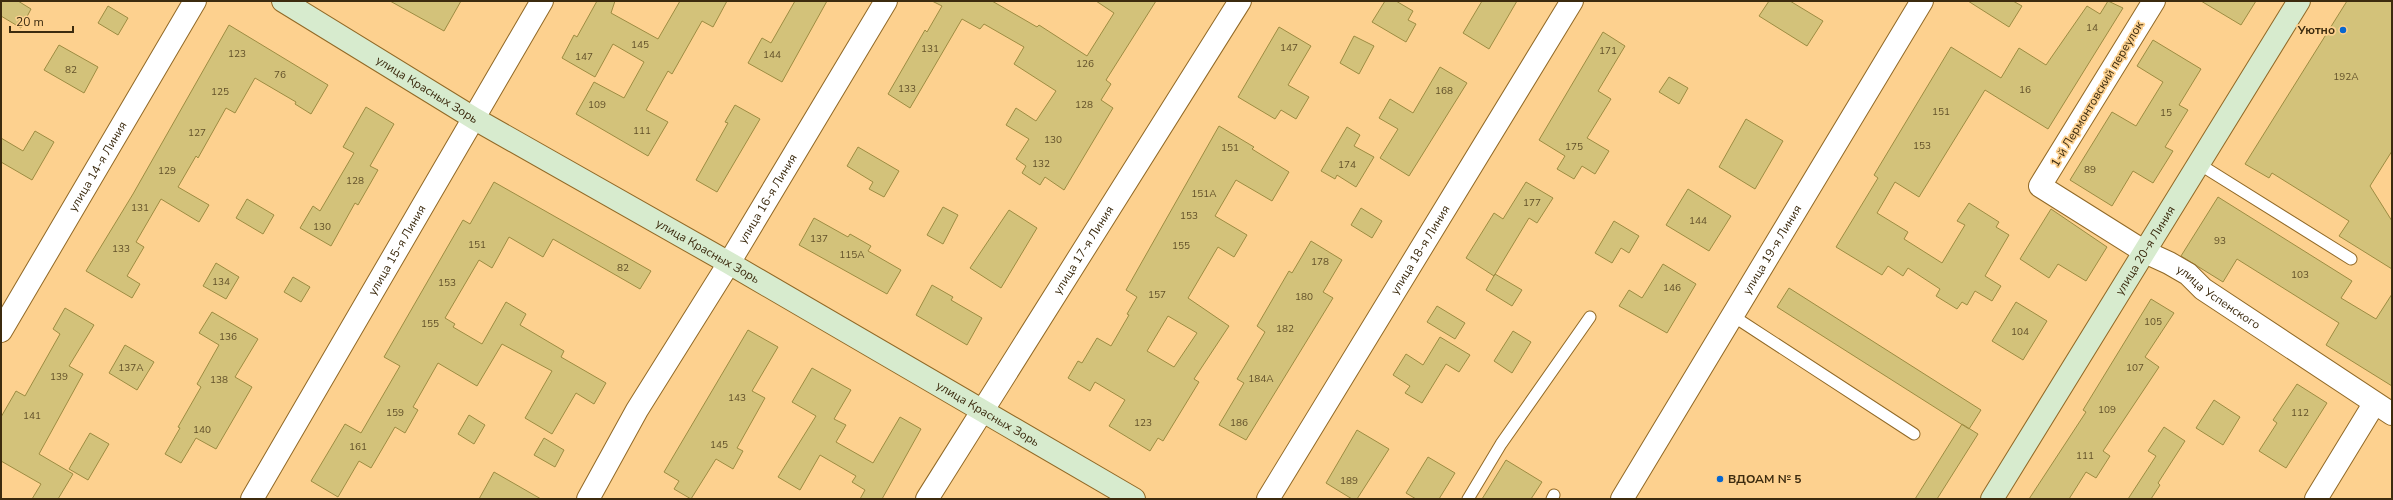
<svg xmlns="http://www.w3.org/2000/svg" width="2393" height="500" viewBox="0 0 2393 500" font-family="'Nunito Sans',sans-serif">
<rect width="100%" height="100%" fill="#fdd18f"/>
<!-- building -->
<path fill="#d3c27a" stroke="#9d8c42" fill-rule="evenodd" d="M1 1H18L31 9 21 28 1 16Z
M390 1H461L444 31Z
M597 1H615L611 13 658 39 680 1H727L713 27 702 21 672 74 668 71 646 110 668 122 648 156 576 114 594 82 624 98 644 62 613 44 595 77 562 58 574 35 577 37Z
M795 1H827L782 82 748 63 762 38 771 43Z
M932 1H992L1037 27 1039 25 1087 56 1114 13 1096 1H1156L1106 80 1111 84 1101 100 1113 108 1064 190 1045 177 1040 185 1022 173 1026 166 1016 159 1029 139 1006 125 1016 108 1036 121 1056 91 1014 64 1024 47 984 24 980 29 962 19 910 108 888 94 925 30 927 32 942 6Z
M1385 1H1396L1413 11 1408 20 1416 24 1406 42 1372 22Z
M1482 1H1517L1489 49 1463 33Z
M1769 1H1790L1823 21 1807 46 1759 16Z
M1968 1H2013L2022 6 2009 27Z
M2108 1 2123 8 2048 129 1985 90 1919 197 1895 182 1877 213 1908 232 1904 239 1942 263 1965 225 1957 221 1969 203 1999 222 1996 227 2009 235 1985 276 2001 286 1992 301 1975 291 1967 305 1962 302 1957 309 1936 296 1940 289 1908 268 1903 276 1888 266 1882 275 1836 247 1878 178 1874 175 1951 47 2001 78 2019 48 2046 65 2087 6 2100 14Z
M2201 1H2256L2241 25Z
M2347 1H2392V151L2370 186 2392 221V269L2339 236 2349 221 2272 173 2269 178 2245 164Z
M108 6 128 18 118 35 98 23Z
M229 25 328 85 311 114 295 104 296 102 255 78 235 113 226 108 198 158 196 156 178 187 209 205 199 222 161 199 136 242 144 247 127 276 140 284 132 298 86 271 133 194Z
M1279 27 1311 46 1288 85 1309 97 1296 119 1281 110 1275 119 1238 97Z
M1603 32 1625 46 1598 91 1611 99 1587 138 1609 151 1595 174 1582 166 1574 179 1557 169 1565 156 1539 140Z
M1354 36 1374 46 1359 74 1340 63Z
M2153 40 2201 69 2179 105 2188 110 2165 147 2173 151 2153 183 2133 171 2112 206 2070 180 2112 112 2136 126 2163 82 2137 66Z
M59 45 98 67 84 93 44 70Z
M1440 67 1467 83 1409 176 1380 158 1398 129 1379 118 1390 99 1413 113Z
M1669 77 1688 88 1679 104 1659 92Z
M735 105 760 119 717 192 696 180 728 123 725 122Z
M366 107 394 124 370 166 378 170 358 205 355 203 331 246 300 228 313 206 320 211 354 153 343 147Z
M1746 119 1783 141 1755 189 1719 167Z
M1219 126 1254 147 1252 149 1289 172 1272 201 1236 180 1215 216 1247 235 1234 257 1218 247 1188 298 1229 326 1194 379 1199 382 1163 441 1158 438 1150 451 1109 426 1125 400 1095 382 1090 391 1068 378 1078 361 1082 363 1097 338 1111 346 1129 315 1127 314 1137 297 1126 290ZM1168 316 1197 333 1174 367 1147 351Z
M1347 127 1360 135 1354 146 1374 157 1356 187 1337 175 1335 179 1321 171Z
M35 131 54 142 32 180 1 162V138L23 151Z
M858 147 899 171 884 197 869 189 873 182 847 166Z
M494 182 651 271 640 289 553 239 543 257 509 237 492 268 479 260 445 318 455 324 453 327 482 344 506 302 526 314 520 325 564 351 561 357 606 383 594 404 576 393 552 434 525 418 552 371 502 344 477 386 438 363 413 407 418 410 405 433 395 427 371 468 359 461 338 497 311 481 345 424 361 433 400 366 384 357 463 220 470 224Z
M1526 182 1553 198 1537 223 1529 218 1494 276 1466 258 1494 213 1503 219Z
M1688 189 1731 216 1709 251 1666 225Z
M2218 197 2352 281 2341 298 2376 319 2392 294V386L2326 345 2339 323 2237 259 2223 282 2181 256Z
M247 199 274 215 263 234 236 218Z
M943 207 958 215 943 244 927 235Z
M1361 208 1382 221 1372 238 1351 225Z
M2051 209 2107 247 2086 281 2058 264 2049 278 2020 259Z
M1009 210 1037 228 1001 288 970 268Z
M814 218 848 237 850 234 871 246 868 251 901 270 887 294 799 245Z
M1614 221 1639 236 1629 253 1621 248 1612 263 1595 253Z
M1311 241 1342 260 1323 292 1333 298 1246 440 1219 425 1244 383 1237 379 1265 332 1257 326 1289 271 1292 273Z
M216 263 239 277 226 299 203 286Z
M1663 264 1696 284 1667 333 1619 306 1629 290 1642 298Z
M1495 274 1522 290 1512 306 1486 290Z
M293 277 310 287 301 302 284 292Z
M932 285 953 297 951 300 982 318 967 345 916 315Z
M1789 288 1981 410 1969 429 1777 307Z
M2151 299 2174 313 2145 357 2159 367 2103 451 2110 456 2096 478 2086 472 2069 499H2029L2086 412 2083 410Z
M2016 302 2047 321 2023 360 1992 341Z
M1437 306 1465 323 1455 339 1427 322Z
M65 308 94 325 69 366 83 374 39 454 73 474 58 499H32L41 484 1 461V417L16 391 25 396 60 334 53 329Z
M212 312 258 339 235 377 252 387 216 449 196 438 181 463 165 454 180 428 178 427 201 387 197 384 219 345 199 333Z
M748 330 778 347 752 391 765 398 737 448 743 451 733 469 716 459 691 499 674 489 679 481 664 472Z
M1513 331 1531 342 1512 373 1494 361Z
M1440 337 1470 355 1459 372 1446 364 1422 403 1405 393 1410 386 1393 375 1406 354 1423 365Z
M125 345 154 362 137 390 109 373Z
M812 368 851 390 834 419 846 425 836 442 873 463 900 417 921 429 882 499H860L865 490 852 482 856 476 820 455 800 490 778 477 816 416 792 402Z
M2297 384 2327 403 2286 468 2259 451 2277 423 2273 420Z
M2214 400 2240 417 2223 445 2196 428Z
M469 415 485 425 474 444 458 434Z
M1962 424 1978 434 1937 499H1915Z
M2164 427 2185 441 2158 483 2160 485 2151 499H2128L2156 456 2148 451Z
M1357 430 1389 449 1357 499H1352L1326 483Z
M90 433 109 444 88 480 69 469Z
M544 438 564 450 555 467 534 455Z
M1428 457 1455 473 1439 499H1416L1406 493Z
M1506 460 1542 482 1531 499H1482Z
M494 472 541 499H479Z"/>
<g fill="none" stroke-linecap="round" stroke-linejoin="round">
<!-- lane casing -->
<g stroke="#916926" stroke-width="13">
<path id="lane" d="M2199 164 2351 259
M1733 316 1914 434
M1468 499 1501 444 1590 317
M1552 499 1554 495"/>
</g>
<!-- street casing -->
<g stroke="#916926" stroke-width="24">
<g id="street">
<path id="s1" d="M2154 1 2040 186 2145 252 2169 263 2188 274 2203 289 2392 414"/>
<path id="s2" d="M1 331 195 1"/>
<path id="s3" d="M252 499 542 1"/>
<path id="s4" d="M588 499 637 410 729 263 886 1"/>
<path id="s5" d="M927 499 1240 1"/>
<path id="s6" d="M1268 499 1572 1"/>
<path id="s7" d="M1622 499 1922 1"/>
<path d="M2316 499 2374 404"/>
</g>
</g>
<!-- secondary casing -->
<g stroke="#916926" stroke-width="24">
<g id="secondary">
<path id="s8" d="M283 1 475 119 729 263 1134 499"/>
<path id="s9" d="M1992 499 2299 1"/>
</g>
</g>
<!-- lane -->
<use href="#lane" stroke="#fff" stroke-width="11"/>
<!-- street -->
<use href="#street" stroke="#fff" stroke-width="22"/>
<!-- secondary -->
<use href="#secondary" stroke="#d7ebce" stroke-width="22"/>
</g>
<!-- markers -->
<g fill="#0766cf" stroke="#fdd18f" stroke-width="1.5">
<circle cx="2343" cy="30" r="4"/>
<circle cx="1720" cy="479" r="4"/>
</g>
<g text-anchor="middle" stroke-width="3.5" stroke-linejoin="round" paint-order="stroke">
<!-- number labels -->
<g font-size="10" fill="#62512a">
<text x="2092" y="31">14</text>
<text x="640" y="48">145</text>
<text x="1289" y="51">147</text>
<text x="930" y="52">131</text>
<text x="1608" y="54">171</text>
<text x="237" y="57">123</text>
<text x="772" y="58">144</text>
<text x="584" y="60">147</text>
<text x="1085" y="67">126</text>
<text x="71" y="73">82</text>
<text x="280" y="78">76</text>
<text x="2346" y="80">192А</text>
<text x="907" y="92">133</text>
<text x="2025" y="93">16</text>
<text x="1444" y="94">168</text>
<text x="220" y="95">125</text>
<text x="597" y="108">109</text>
<text x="1084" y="108">128</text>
<text x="1941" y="115">151</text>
<text x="2166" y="116">15</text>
<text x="642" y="134">111</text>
<text x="197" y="136">127</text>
<text x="1053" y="143">130</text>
<text x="1922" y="149">153</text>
<text x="1574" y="150">175</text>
<text x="1230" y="151">151</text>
<text x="1041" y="167">132</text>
<text x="1347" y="168">174</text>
<text x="2090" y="173">89</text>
<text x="167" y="174">129</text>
<text x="355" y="184">128</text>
<text x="1204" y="197">151А</text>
<text x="1532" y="206">177</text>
<text x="140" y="211">131</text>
<text x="1189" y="219">153</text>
<text x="1698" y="224">144</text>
<text x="322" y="230">130</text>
<text x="819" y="242">137</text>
<text x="2220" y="244">93</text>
<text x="477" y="248">151</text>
<text x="1181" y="249">155</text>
<text x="121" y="252">133</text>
<text x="852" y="258">115А</text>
<text x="1320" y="265">178</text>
<text x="623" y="271">82</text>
<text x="2300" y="278">103</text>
<text x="221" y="285">134</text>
<text x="447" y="286">153</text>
<text x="1672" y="291">146</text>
<text x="1157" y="298">157</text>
<text x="1304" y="300">180</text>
<text x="2153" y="325">105</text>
<text x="430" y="327">155</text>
<text x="1285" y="332">182</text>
<text x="2020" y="335">104</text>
<text x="228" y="340">136</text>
<text x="131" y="371">137А</text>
<text x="2135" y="371">107</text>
<text x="59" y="380">139</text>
<text x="1261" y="382">184А</text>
<text x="219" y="383">138</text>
<text x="737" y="401">143</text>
<text x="2107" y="413">109</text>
<text x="395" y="416">159</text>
<text x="2300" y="416">112</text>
<text x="32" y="419">141</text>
<text x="1143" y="426">123</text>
<text x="1239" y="426">186</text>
<text x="202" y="433">140</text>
<text x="719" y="448">145</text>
<text x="358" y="450">161</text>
<text x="2085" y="459">111</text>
<text x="1349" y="484">189</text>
</g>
<!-- poi labels -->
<g font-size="12" font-weight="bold" fill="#3c2b0f" stroke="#fdd18f" text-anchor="end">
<text x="2335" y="34">Уютно</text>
<text x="1728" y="483" text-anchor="start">ВДОАМ № 5</text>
</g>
<!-- street labels -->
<g font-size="12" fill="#3c2b0f" stroke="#fdd18f">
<text dy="4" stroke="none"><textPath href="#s8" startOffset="169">улица Красных Зорь</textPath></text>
<text transform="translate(2097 94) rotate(-59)" y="4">1-й Лермонтовский переулок</text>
<text dy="4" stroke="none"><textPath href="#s2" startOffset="191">улица 14-я Линия</textPath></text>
<text dy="4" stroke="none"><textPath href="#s4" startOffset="350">улица 16-я Линия</textPath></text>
<text dy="4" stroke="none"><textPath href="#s3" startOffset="288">улица 15-я Линия</textPath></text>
<text dy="4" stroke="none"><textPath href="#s5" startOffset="294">улица 17-я Линия</textPath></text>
<text dy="4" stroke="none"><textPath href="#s6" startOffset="292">улица 18-я Линия</textPath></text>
<text dy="4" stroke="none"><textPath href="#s7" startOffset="291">улица 19-я Линия</textPath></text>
<text dy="4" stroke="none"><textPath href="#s9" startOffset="292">улица 20-я Линия</textPath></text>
<text dy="4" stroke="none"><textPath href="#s8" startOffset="493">улица Красных Зорь</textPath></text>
<text dy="4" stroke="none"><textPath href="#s1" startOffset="428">улица Успенского</textPath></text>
<text dy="4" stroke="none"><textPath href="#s8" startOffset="817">улица Красных Зорь</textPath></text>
</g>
</g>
<!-- border -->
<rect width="2393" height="500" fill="none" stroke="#3c2b0f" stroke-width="4"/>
<!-- scale -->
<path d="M10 26v6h63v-6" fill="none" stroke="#3c2b0f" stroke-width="2"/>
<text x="16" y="26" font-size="12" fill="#3c2b0f" stroke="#fdd18f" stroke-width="3" paint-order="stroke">20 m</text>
</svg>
